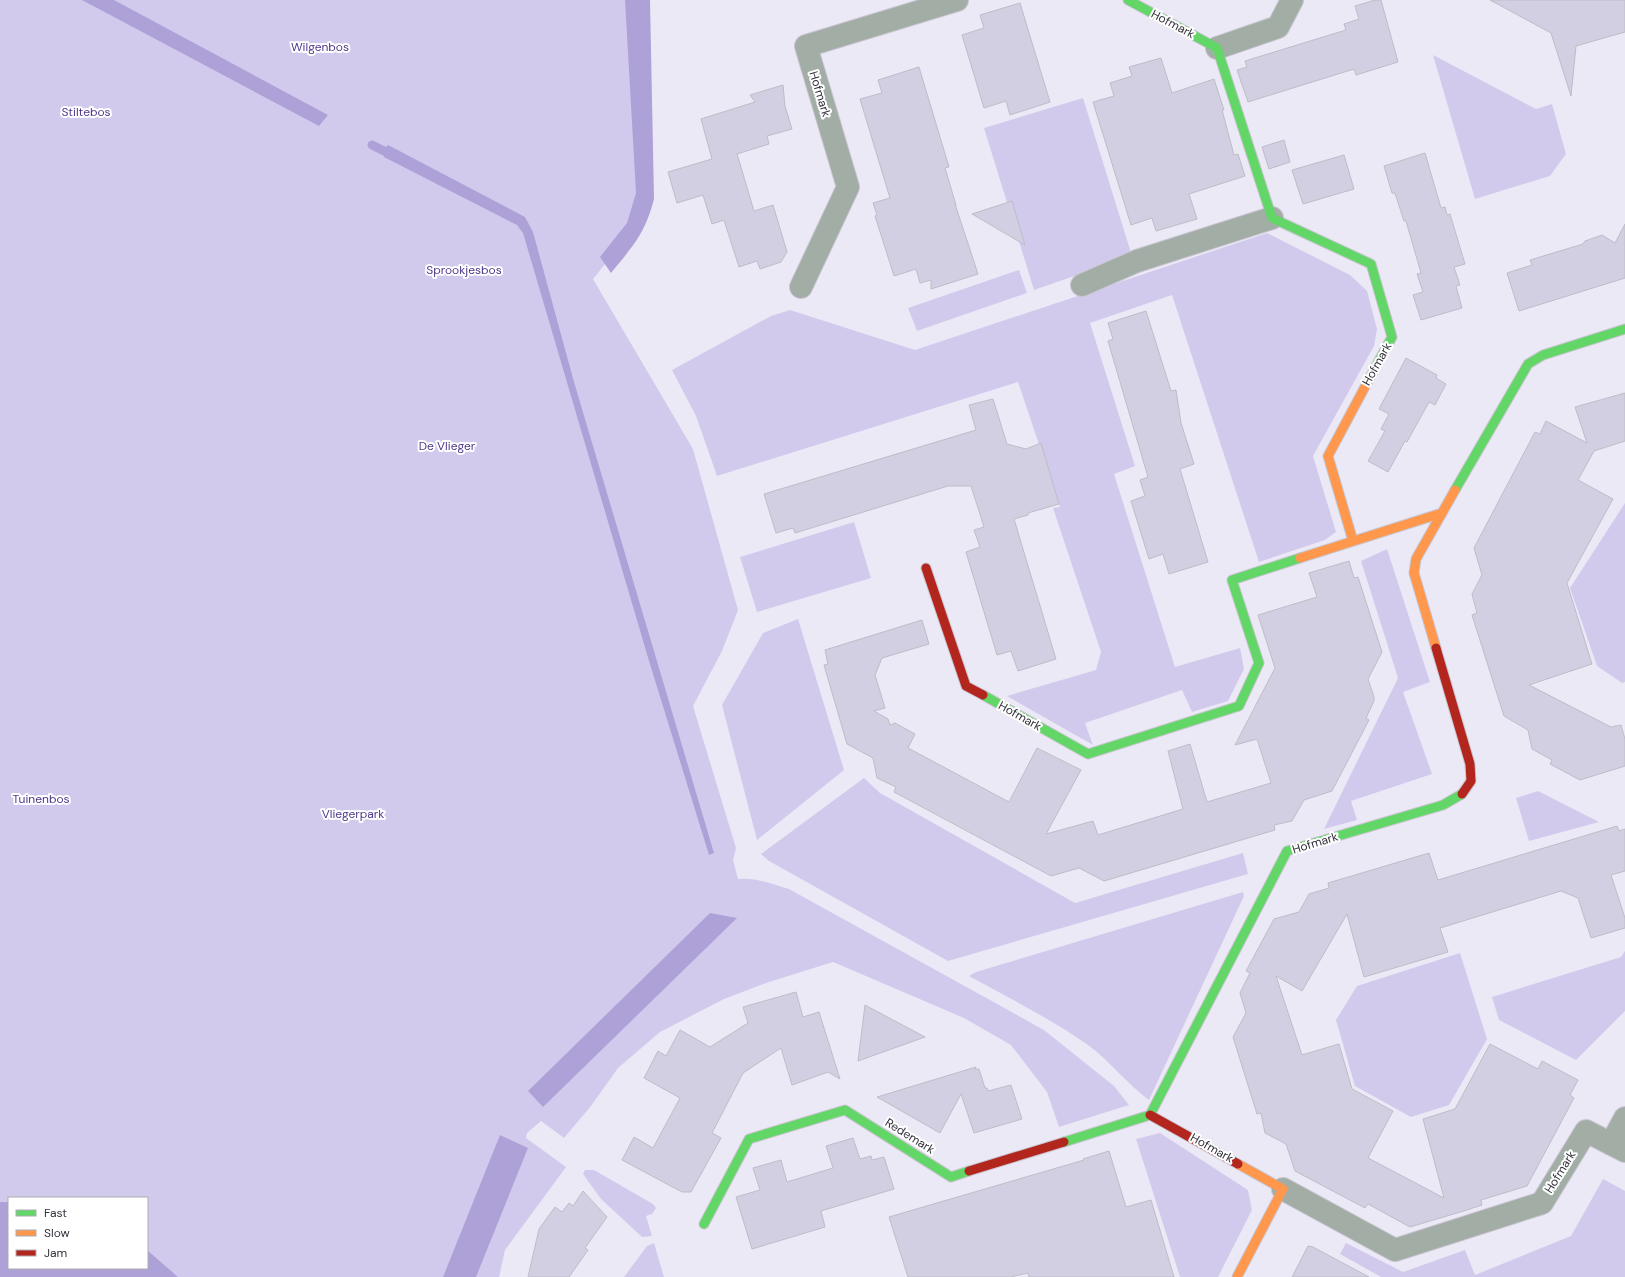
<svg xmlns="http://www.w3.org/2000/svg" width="1625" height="1277" viewBox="0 0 1625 1277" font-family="'DM Sans',sans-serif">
<rect width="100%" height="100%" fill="#ece9f6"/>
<!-- green -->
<path fill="#d2caed" d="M0 0H641L646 193 633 230 593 279 693 449 738 610 722 651 693 706 736 848 733 860 738 879C756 877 772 884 789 889L1044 1030 1114 1086 1129 1105 1059 1127 1047 1092 1011 1045 964 1018 833 962 766 983 724 999 660 1032 618 1068 591 1106 564 1138 541 1121 527 1133 526 1138 566 1167 505 1250 499 1277H61L147 1268V1198H9V1240L0 1234Z
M1433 55 1536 109 1552 104 1566 154 1550 176 1475 199Z
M1083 98 1132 256 1034 290 984 128Z
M1267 233 1350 275 1367 291 1377 329 1374 346 1313 456 1336 532 1325 540 1259 562 1172 295 1090 323 1135 466 1114 474 1175 667 1240 648 1244 669 1228 701 1192 712 1182 690 1085 723 1093 745 1007 696 1096 670 1101 652 1053 508 1060 507 1018 382 717 476 696 416 672 370 771 316 790 310 915 350Z
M1019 270 1027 293 917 331 908 308Z
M1625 503V682L1622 683 1597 666 1570 588Z
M854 522 871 578 757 612 740 557Z
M1387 549 1430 682 1403 692 1432 774 1351 801 1357 820 1324 829 1398 678 1361 561Z
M798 619 844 770 757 840 722 705 763 633Z
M864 778 880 793 1075 903 1243 853 1248 874 948 961 769 861 761 854Z
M1538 791 1599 822 1529 841 1516 798Z
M1243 892 1244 896 1149 1100C1127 1084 1111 1062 1088 1045 1051 1019 1009 998 969 976L976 972Z
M1625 951V1011L1576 1060 1499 1020 1492 997 1621 957Z
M1460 953 1487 1039 1449 1105 1411 1117 1355 1086 1336 1020 1357 986Z
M1160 1133 1248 1190 1252 1210 1218 1277H1180L1136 1139Z
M585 1170H594L653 1204 656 1208 652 1214 646 1216 652 1236 642 1237 601 1199 583 1174Z
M1603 1179 1625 1191V1277H1381L1340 1254 1346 1243 1403 1272 1465 1250 1475 1275 1571 1236Z
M654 1243 664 1277H624L647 1246Z"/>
<!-- water -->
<path fill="#aea1d7" d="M82 0H114L328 115 319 126Z
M625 0H650L654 199C645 234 633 246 611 273L600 257 627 223 636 193Z
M388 145 525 217 533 232 574 382 714 853 709 855 649 661 523 233 517 225 384 157 383 150Z
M710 913 737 918 543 1107 528 1091Z
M500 1135 528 1148 476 1277H443Z
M0 1202H9V1268H147V1250L178 1277H0Z"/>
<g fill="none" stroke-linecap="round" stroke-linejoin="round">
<!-- stream -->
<path stroke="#aea1d7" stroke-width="9" d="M372 145 392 155"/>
</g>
<!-- building -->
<path fill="#d3cfe3" stroke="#bebcc7" d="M1375 0H1381L1398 62 1356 75 1354 69 1248 102 1237 70 1247 67 1245 61 1346 30 1344 24 1359 19 1355 6Z
M1490 0H1625V32L1576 46 1571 96 1551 33Z
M1020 3 1050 102 1010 115 1006 101 984 108 962 35 984 28 980 15Z
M1161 58 1172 93 1214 79 1224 110H1222L1234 155 1238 154 1245 176 1189 194 1197 219 1156 231 1152 218 1131 225 1093 102 1114 96 1110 83 1132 76 1129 67Z
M919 67 949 167 945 168 956 205 955 204 978 274 931 289V280L920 283 916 269 894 276 875 216 877 215 873 203 890 198 860 99 882 93 878 80Z
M783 85 785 106 792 129 767 136 769 144 737 154 754 211 773 205 787 252 781 262 760 269 757 261 739 267 724 220 712 224 703 195 677 203 668 172 712 159 701 119 755 102 750 95Z
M1284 140 1290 162 1269 169 1262 147Z
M1425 153 1441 208 1445 207 1447 215 1450 214 1465 264 1454 267 1460 285 1456 286 1462 308 1421 320 1413 295 1423 292 1417 274 1421 273 1406 221H1404L1395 193H1392L1384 166Z
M1344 155 1354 189 1303 204 1292 170Z
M1012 201 1025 245 972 214Z
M1625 224V278L1519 311 1507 273 1532 265 1530 260 1583 244 1585 241 1602 235 1615 243Z
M1146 311 1171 391 1176 390 1181 423 1194 464 1180 469 1208 562 1169 574 1163 554 1149 559 1131 501 1145 496 1140 480 1148 477 1108 341 1113 339 1108 323Z
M1406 358 1437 375 1436 378 1446 384 1435 405 1429 402 1407 442 1405 441 1388 472 1368 461 1385 431 1381 429 1389 414 1379 409Z
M1625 393V441L1594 451 1578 480 1613 499 1567 583 1592 664 1529 685 1611 727 1621 725 1625 739V766L1580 780 1550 764 1552 760 1532 749 1528 730 1504 716 1472 615 1477 613 1472 594 1482 575 1474 548 1535 432 1540 434 1546 421 1587 443 1575 407Z
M993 399 1007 444 1026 449 1041 443 1059 504 1028 513V515L1014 519 1056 659 1018 671 1011 651 997 655 966 552 980 547 974 530 984 527 971 486H948L795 533 793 528 776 533 764 494 976 430 969 405Z
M1349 561 1354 578 1358 577 1382 652 1368 679 1374 697V701L1366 718 1369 720 1332 791 1304 800 1292 821 1274 825 1275 830 1104 881 1079 868 1051 876 894 792 896 787 877 778 873 758 847 744 824 665 828 664 825 650 922 620 929 644 882 658 875 675 885 708 874 711 888 719 890 725 895 723 915 734 908 748 1009 802 1037 748 1081 770 1046 834 1093 821 1098 835 1183 809 1168 751 1190 744 1207 802 1271 783 1257 739 1235 745 1275 668 1258 615 1317 597 1309 573Z
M1617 826 1619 831 1625 829V871L1611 875 1625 918V928L1591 938 1578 898 1561 891 1440 928 1448 952 1364 977 1347 914 1302 991 1276 976 1302 1055 1339 1044 1352 1089 1393 1111 1368 1158 1444 1198 1423 1119 1455 1109 1490 1044 1538 1069 1542 1061 1578 1080 1570 1095 1574 1098 1527 1186 1481 1200 1482 1205 1467 1210 1410 1227 1368 1204 1365 1208 1295 1171 1286 1144 1265 1133 1261 1113 1257 1114 1233 1037 1246 1013 1240 993 1250 973 1246 971 1274 919 1299 912 1309 894 1329 888 1328 883 1429 853 1438 880Z
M796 992 803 1017 819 1012 840 1079 828 1072 792 1085 781 1048 743 1073 712 1133 721 1138 691 1192H682L622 1160 634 1137 653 1148 680 1098 644 1078 658 1051 666 1056 680 1030 710 1047 748 1023 743 1007Z
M865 1005 925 1037 858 1061Z
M976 1067 975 1069H979L985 1088H987L988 1091 1011 1085 1022 1119 974 1133 961 1094 940 1133 877 1097Z
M853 1138 860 1159 871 1156 872 1160 884 1157 894 1189 821 1211 825 1227 752 1249 736 1197 760 1190 753 1168 781 1160 787 1182 833 1168 826 1146Z
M1109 1151 1126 1207 1151 1200 1174 1277H1029L1028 1273 1011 1277H908L889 1217 1084 1160 1083 1159Z
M583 1191 607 1217 585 1248 588 1250 569 1277H528L539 1229 555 1207 562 1212 569 1203 573 1206Z
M1308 1246 1313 1247 1369 1277H1292Z"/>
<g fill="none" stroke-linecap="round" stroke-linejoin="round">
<!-- street casing -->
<g stroke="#c8c5d0" stroke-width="24">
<path id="street" d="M1217 48 1278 27 1292 0
M1082 285 1137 261 1272 218
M801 287 848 187 806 46 957 0
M1611 1144 1625 1118
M1283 1189 1395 1250 1542 1203 1586 1131 1625 1151"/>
</g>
<!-- fast casing -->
<g stroke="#c8c5d0" stroke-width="11">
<path id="fast" d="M1128 0 1217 48 1272 218 1371 264 1392 337 1367 383
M1455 490 1528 364 1543 355 1625 329
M983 695 1088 754 1239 706 1259 663 1232 580 1300 558
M1150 1115 1287 851 1443 805 1462 794
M1064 1142 1150 1115
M704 1224 749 1139 845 1110 951 1177 969 1171"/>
</g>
<!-- slow casing -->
<g stroke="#c8c5d0" stroke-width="11">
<path id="slow" d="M1353 541 1328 456 1367 383
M1300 558 1442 513
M1436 648 1414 573 1416 559 1455 490
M1237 1277 1283 1189 1238 1164"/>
</g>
<!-- jam casing -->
<g stroke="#c8c5d0" stroke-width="11">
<path id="jam" d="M926 568 966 686 983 695
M1436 648 1470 764 1471 781 1462 794
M1150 1115 1238 1164
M969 1171 1064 1142"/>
</g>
<!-- street -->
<use href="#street" stroke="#a2ada6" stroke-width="22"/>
<!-- fast -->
<use href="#fast" stroke="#63d668" stroke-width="9"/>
<!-- slow -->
<use href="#slow" stroke="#ff974d" stroke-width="9"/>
<!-- jam -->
<use href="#jam" stroke="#b3261e" stroke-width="9"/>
</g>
<g text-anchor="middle" stroke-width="4" stroke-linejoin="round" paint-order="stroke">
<!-- street labels -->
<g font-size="12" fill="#33313c" stroke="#fff">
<text transform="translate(1173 24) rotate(28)" y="4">Hofmark</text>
<text transform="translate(820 94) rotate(73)" y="4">Hofmark</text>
<text transform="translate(1377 364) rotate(-61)" y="4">Hofmark</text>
<text transform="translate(1020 716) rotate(29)" y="4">Hofmark</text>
<text transform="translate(1315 843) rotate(-17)" y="4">Hofmark</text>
<text transform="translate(910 1136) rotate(32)" y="4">Redemark</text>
<text transform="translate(1212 1148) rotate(29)" y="4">Hofmark</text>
<text transform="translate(1560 1172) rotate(-58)" y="4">Hofmark</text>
</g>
<!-- park labels -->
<g font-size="12" fill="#51368c" stroke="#fff">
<text x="320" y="51">Wilgenbos</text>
<text x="86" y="116">Stiltebos</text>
<text x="464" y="274">Sprookjesbos</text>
<text x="447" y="450">De Vlieger</text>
<text x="41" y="803">Tuinenbos</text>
<text x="353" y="818">Vliegerpark</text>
</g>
</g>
<!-- legend -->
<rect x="8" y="1197" width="140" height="72" fill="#ffffff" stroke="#adadb1"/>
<rect x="16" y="1210" width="20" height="6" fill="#63d668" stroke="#adadb1"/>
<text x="44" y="1217" font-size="12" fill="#33313c">Fast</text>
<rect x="16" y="1230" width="20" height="6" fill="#ff974d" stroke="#adadb1"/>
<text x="44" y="1237" font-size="12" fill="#33313c">Slow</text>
<rect x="16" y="1250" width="20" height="6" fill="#b3261e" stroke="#adadb1"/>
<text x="44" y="1257" font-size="12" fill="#33313c">Jam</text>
</svg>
